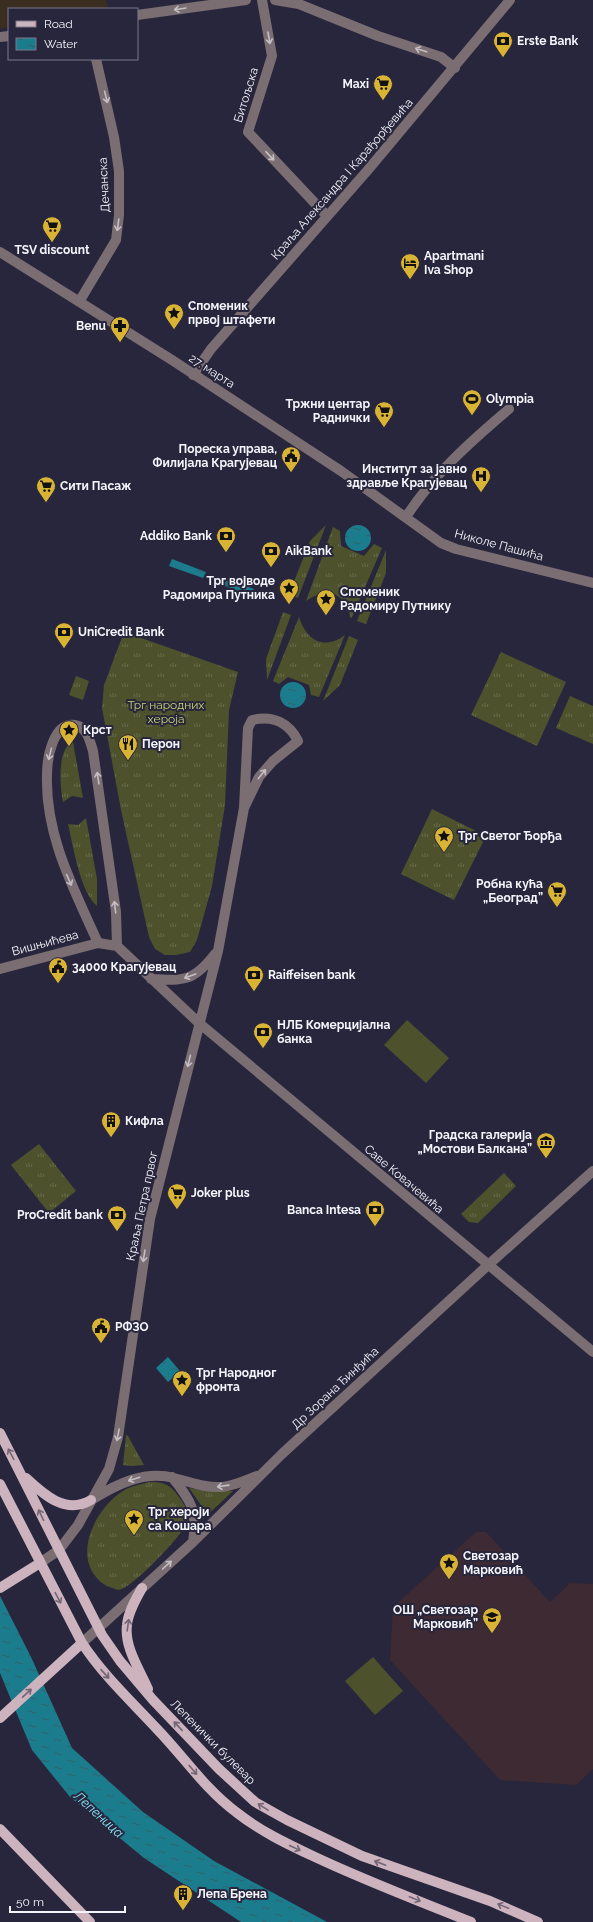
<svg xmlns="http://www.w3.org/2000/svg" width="593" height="1922" viewBox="0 0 593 1922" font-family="Raleway,sans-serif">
<defs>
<pattern id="grass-tufts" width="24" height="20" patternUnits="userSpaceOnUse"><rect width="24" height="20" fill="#4d522c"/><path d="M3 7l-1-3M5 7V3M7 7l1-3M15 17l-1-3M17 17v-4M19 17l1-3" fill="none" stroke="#676c4c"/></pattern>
<pattern id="water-ripples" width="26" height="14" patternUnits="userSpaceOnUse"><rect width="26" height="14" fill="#1b7c8e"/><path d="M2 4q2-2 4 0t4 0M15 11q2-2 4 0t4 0" fill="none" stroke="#32626d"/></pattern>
</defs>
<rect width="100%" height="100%" fill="#28263c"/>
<!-- commercial -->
<path fill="#3a2e20" d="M0 0H106L108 9H9V27L0 29Z"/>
<!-- education -->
<path fill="#3d2a32" d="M476 1532H486L550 1602 570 1583 593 1584V1769L576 1785 500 1780 390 1660 393 1607Z"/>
<!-- grass -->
<path fill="url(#grass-tufts)" d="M326 525 298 598 289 594 310 541Z
M333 527 340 531 341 546 364 556 374 544 382 548 351 619C346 592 327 586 306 601Z
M386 550V573L366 624 357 621Z
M283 612 291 615 267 680 266 659Z
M299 617C306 640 324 651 345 635L319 697 311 695 309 685 288 677 279 684 273 681Z
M124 632 238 672 229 710 225 805 212 886 197 940 190 952 176 955H165L155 949 149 937 121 810 102 708 104 685Z
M349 636 358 640 340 685 323 701Z
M501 652 566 682 537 746 471 715Z
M76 676 89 681 83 700 69 695Z
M570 696 593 706V744L556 728Z
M71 742H73L83 798 72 796 63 802C60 786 57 753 71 742Z
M432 809 486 836 454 900 401 874Z
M86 818 97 879V906C80 892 73 845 68 824L78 825Z
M39 1144 76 1191 49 1213 11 1165Z
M504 1173 516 1186 478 1223 469 1222 461 1214Z
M126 1435 128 1436 144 1465 132 1466 123 1465Z
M149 1482C164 1482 170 1484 179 1497 183 1502 189 1512 188 1519 187 1532 131 1589 119 1590 117 1590 115 1589 113 1588 107 1587 100 1582 96 1577 74 1551 97 1507 123 1491 130 1486 140 1485 149 1482Z
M189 1488 202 1490 233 1491 203 1519 201 1505Z"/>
<!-- garden -->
<path fill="#4d522c" d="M407 1020 449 1058 426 1083 384 1045Z
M373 1657 403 1691 375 1715 345 1681Z"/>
<!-- water -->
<path fill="url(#water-ripples)" d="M345 538a13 13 0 1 1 26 0a13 13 0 1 1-26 0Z
M172 559 206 572 203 578 169 566Z
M220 576 254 589 251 596 218 583Z
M280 695a13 13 0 1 1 26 0a13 13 0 1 1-26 0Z
M168 1357 180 1371 168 1382 156 1368Z
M0 1596 31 1657 72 1748 143 1812 214 1861 327 1922H241L144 1858 70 1797 32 1750 0 1673Z"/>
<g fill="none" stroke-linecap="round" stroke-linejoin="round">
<!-- minor -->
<path stroke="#7b6e73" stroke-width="10" d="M262 0 272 56 248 132 327 216
M275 0 299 4 378 36 441 57 455 68
M137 15 246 0
M0 37 9 36
M0 252 172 360 341 471 441 543 456 549 593 583
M79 302 116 240 119 215V171L114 137 96 59
M193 375 211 349 367 171 510 0
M406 517C433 475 471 441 509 409
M98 943C74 889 45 836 47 775 47 758 53 722 75 725 87 727 90 741 93 751L116 912 117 946
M0 969 98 943 117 946 199 1023 593 1352
M151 979C185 981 194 981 215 954
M172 1477C191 1500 198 1512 193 1542
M93 1499C117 1484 145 1470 174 1478 191 1482 204 1488 222 1487 234 1486 246 1480 257 1476
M40 1563 59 1550 78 1525 109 1469 118 1437 150 1219 218 951 244 808 248 728 252 720C273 715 289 723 298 741L273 761 259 777 244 808
M82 1643 193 1542 283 1453 487 1266 593 1171"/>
<!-- major -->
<path stroke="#cdb3bd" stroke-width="10" d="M0 1433 102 1635 120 1661 153 1700 219 1769 255 1802 287 1820 362 1856 490 1901 538 1922
M26 1478C44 1495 66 1515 91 1500
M0 1484 82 1643C103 1675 131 1701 157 1729 184 1757 205 1789 236 1812 260 1831 287 1844 315 1857 366 1881 419 1901 471 1922
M0 1588 40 1563
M142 1588C136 1599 128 1612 127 1625 124 1647 140 1670 148 1689
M0 1718 82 1643
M0 1829 90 1922"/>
</g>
<!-- one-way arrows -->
<defs><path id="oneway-shaft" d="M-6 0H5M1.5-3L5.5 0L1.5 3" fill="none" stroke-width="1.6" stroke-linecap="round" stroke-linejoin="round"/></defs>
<g stroke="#c4bec5">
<use href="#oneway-shaft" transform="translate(180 9) rotate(171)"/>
<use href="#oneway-shaft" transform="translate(269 38) rotate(80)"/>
<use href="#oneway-shaft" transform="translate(421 50) rotate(-162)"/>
<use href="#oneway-shaft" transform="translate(106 97) rotate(76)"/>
<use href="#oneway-shaft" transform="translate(270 156) rotate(47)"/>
<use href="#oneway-shaft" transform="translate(118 225) rotate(98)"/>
<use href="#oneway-shaft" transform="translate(50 754) rotate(104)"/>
<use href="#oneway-shaft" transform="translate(262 774) rotate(-51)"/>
<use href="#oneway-shaft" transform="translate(98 778) rotate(-99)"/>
<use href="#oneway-shaft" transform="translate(69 880) rotate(66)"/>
<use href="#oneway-shaft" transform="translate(115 907) rotate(-97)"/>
<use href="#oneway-shaft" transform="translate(190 976) rotate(160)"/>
<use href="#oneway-shaft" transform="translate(189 1061) rotate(104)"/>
<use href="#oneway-shaft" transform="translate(144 1256) rotate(99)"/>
<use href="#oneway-shaft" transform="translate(118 1435) rotate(101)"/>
<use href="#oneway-shaft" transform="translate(134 1479) rotate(162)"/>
<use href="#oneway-shaft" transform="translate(223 1486) rotate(172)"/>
<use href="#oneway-shaft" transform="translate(167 1565) rotate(-42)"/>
</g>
<g stroke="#726576">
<use href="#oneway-shaft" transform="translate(11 1454) rotate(-118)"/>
<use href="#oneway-shaft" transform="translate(41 1515) rotate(-116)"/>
<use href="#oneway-shaft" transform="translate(58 1598) rotate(62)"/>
<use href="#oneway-shaft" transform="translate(128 1625) rotate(-82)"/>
<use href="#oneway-shaft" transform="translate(105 1674) rotate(47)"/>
<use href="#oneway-shaft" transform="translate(27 1693) rotate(-43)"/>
<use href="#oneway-shaft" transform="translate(178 1726) rotate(-133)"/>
<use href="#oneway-shaft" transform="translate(193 1770) rotate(50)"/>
<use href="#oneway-shaft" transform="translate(263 1807) rotate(-148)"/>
<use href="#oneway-shaft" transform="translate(295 1848) rotate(25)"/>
<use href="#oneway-shaft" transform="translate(380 1863) rotate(-159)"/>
<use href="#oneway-shaft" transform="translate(415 1899) rotate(22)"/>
<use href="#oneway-shaft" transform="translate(503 1906) rotate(-158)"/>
</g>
<!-- icons -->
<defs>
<g id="bank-pin" transform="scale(1)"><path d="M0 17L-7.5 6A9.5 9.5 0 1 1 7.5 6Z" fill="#d9b334" stroke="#28263c"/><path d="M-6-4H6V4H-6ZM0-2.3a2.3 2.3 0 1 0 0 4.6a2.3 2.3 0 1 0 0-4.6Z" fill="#111"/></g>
<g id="supermarket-pin" transform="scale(1)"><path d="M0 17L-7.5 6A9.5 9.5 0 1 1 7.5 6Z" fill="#d9b334" stroke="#28263c"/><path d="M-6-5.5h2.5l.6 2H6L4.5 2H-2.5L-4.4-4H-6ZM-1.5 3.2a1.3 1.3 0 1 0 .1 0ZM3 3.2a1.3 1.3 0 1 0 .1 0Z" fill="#111"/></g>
<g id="hotel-pin" transform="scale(1)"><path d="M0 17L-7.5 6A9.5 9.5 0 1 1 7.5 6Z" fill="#d9b334" stroke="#28263c"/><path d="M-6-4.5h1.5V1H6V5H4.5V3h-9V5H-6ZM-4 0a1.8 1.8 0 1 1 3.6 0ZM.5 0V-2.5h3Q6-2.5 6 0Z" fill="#111"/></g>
<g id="sight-pin" transform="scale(1)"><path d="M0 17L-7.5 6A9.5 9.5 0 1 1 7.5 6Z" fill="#d9b334" stroke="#28263c"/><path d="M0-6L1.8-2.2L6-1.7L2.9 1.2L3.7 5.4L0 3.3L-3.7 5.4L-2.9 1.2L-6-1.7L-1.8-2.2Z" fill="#111"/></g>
<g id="pharmacy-pin" transform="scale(1)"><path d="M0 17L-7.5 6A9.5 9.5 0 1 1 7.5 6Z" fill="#d9b334" stroke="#28263c"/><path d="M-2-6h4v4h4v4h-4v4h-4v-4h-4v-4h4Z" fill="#111"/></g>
<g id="stadium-pin" transform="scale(1)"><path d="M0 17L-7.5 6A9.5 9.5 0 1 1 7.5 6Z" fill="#d9b334" stroke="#28263c"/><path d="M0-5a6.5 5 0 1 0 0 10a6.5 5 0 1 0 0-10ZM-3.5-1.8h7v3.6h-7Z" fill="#111"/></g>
<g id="civic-pin" transform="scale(1)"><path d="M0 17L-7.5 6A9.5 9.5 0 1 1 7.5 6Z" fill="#d9b334" stroke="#28263c"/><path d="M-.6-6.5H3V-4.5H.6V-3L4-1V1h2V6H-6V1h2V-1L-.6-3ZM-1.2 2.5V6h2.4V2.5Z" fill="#111"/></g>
<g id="hospital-pin" transform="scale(1)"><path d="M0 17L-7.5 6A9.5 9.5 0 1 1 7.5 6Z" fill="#d9b334" stroke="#28263c"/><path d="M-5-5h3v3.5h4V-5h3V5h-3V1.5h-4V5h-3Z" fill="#111"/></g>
<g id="restaurant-pin" transform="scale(1)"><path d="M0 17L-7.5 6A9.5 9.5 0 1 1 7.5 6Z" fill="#d9b334" stroke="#28263c"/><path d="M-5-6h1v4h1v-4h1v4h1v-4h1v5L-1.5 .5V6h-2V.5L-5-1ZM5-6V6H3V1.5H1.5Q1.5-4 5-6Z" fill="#111"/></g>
<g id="building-pin" transform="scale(1)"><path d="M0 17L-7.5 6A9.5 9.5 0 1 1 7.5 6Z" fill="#d9b334" stroke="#28263c"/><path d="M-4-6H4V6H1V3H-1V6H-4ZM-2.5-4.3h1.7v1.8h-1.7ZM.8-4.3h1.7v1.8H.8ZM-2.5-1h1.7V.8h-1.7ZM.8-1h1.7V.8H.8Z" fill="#111"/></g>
<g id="museum-pin" transform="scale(1)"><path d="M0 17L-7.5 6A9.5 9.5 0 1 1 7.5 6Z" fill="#d9b334" stroke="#28263c"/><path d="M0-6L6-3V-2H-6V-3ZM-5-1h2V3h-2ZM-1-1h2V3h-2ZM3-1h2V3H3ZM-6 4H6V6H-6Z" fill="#111"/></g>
<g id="school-pin" transform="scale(1)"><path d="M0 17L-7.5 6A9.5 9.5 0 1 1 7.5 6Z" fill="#d9b334" stroke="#28263c"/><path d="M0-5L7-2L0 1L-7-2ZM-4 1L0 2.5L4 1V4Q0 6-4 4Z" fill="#111"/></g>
</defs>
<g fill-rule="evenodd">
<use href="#bank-pin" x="503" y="41"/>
<use href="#supermarket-pin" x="383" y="84"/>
<use href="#supermarket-pin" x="52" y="226"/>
<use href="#hotel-pin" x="410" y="263"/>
<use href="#sight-pin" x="174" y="313"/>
<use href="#pharmacy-pin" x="120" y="326"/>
<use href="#stadium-pin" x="472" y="399"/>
<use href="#supermarket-pin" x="384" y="411"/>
<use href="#civic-pin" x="291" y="456"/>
<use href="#hospital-pin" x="481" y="476"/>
<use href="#supermarket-pin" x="46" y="486"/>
<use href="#bank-pin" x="226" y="536"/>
<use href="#bank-pin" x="271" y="551"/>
<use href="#sight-pin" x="289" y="588"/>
<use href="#sight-pin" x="326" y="599"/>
<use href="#bank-pin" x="64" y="632"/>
<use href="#sight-pin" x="69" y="730"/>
<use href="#restaurant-pin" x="128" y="744"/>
<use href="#sight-pin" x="444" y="836"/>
<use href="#supermarket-pin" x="557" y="891"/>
<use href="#civic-pin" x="58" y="967"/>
<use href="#bank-pin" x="254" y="975"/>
<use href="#bank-pin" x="263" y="1032"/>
<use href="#building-pin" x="111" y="1121"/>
<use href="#museum-pin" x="546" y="1142"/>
<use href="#supermarket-pin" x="177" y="1193"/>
<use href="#bank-pin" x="375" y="1210"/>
<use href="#bank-pin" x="117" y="1215"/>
<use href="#civic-pin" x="101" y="1327"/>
<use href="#sight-pin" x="182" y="1380"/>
<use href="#sight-pin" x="134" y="1519"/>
<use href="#sight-pin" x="449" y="1563"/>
<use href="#school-pin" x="492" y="1617"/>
<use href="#building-pin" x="183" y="1894"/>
</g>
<g text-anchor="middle" stroke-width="4" stroke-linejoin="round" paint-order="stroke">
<!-- poi labels -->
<g font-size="12" font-weight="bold" fill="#f4f4fc" stroke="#28263c" text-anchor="start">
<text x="517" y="45">Erste Bank</text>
<text x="369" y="88" text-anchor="end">Maxi</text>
<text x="52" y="254" text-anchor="middle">TSV discount</text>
<text x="424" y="260">Apartmani<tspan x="424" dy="14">Iva Shop</tspan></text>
<text x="188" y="310">Споменик<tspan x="188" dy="14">првој штафети</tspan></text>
<text x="106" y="330" text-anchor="end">Benu</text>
<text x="486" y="403">Olympia</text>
<text x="370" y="408" text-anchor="end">Тржни центар<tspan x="370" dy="14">Раднички</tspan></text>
<text x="277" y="453" text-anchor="end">Пореска управа,<tspan x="277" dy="14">Филијала Крагујевац</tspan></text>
<text x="467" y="473" text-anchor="end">Институт за јавно<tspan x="467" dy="14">здравље Крагујевац</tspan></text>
<text x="60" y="490">Сити Пасаж</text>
<text x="212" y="540" text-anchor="end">Addiko Bank</text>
<text x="285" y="555">AikBank</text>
<text x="275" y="585" text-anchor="end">Трг војводе<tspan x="275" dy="14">Радомира Путника</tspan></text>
<text x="340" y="596">Споменик<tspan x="340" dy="14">Радомиру Путнику</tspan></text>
<text x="78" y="636">UniCredit Bank</text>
<text x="83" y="734">Крст</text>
<text x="142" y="748">Перон</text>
<text x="458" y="840">Трг Светог Ђорђа</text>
<text x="543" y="888" text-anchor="end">Робна кућа<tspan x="543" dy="14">„Београд”</tspan></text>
<text x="72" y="971">34000 Крагујевац</text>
<text x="268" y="979">Raiffeisen bank</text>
<text x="277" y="1029">НЛБ Комерцијална<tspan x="277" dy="14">банка</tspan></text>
<text x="125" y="1125">Кифла</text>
<text x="532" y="1139" text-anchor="end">Градска галерија<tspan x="532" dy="14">„Мостови Балкана”</tspan></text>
<text x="191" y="1197">Joker plus</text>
<text x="361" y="1214" text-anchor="end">Banca Intesa</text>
<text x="103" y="1219" text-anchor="end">ProCredit bank</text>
<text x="115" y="1331">РФЗО</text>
<text x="196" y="1377">Трг Народног<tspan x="196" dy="14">фронта</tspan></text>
<text x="148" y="1516">Трг хероји<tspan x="148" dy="14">са Кошара</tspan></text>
<text x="463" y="1560">Светозар<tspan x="463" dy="14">Марковић</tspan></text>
<text x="478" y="1614" text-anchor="end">ОШ „Светозар<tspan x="478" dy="14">Марковић”</tspan></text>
<text x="197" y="1898">Лепа Брена</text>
</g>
<!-- street labels -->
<g font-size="12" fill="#f4f4fc" stroke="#28263c">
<text transform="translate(246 95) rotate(-73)" y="4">Битољска</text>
<text transform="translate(342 179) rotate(-49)" y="4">Краља Александра I Карађорђевића</text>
<text transform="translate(104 185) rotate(-93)" y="4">Дечанска</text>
<text transform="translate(212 371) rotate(33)" y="4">27. марта</text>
<text transform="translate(499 545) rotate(15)" y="4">Николе Пашића</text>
<text transform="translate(45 943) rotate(-15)" y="4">Вишњићева</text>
<text transform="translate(404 1179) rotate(40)" y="4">Саве Ковачевића</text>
<text transform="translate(142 1206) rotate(-78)" y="4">Краља Петра првог</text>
<text transform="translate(335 1388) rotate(-43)" y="4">Др Зорана Ђинђића</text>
<text transform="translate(213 1742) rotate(45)" y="4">Лепенички булевар</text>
</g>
<!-- park labels -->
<g font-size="12" fill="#c5d174" stroke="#28263c">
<text x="166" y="709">Трг народних<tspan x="166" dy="14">хероја</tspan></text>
</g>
<!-- water labels -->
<g font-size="13" font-style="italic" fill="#86e5fa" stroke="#28263c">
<text transform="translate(99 1814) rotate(42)" y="5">Лепеница</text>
</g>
</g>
<!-- legend -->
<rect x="8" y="8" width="130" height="52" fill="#28263c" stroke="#7a7889"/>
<rect x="16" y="21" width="20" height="6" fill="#cdb3bd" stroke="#7a7889"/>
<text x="44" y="28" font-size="12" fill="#f4f4fc">Road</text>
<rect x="16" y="38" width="20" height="12" fill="url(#water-ripples)" stroke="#7a7889"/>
<text x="44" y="48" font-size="12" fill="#f4f4fc">Water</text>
<!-- scale -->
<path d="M10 1906v6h115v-6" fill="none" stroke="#f4f4fc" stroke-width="2"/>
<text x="16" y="1906" font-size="12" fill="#f4f4fc" stroke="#28263c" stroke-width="3" paint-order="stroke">50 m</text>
</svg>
